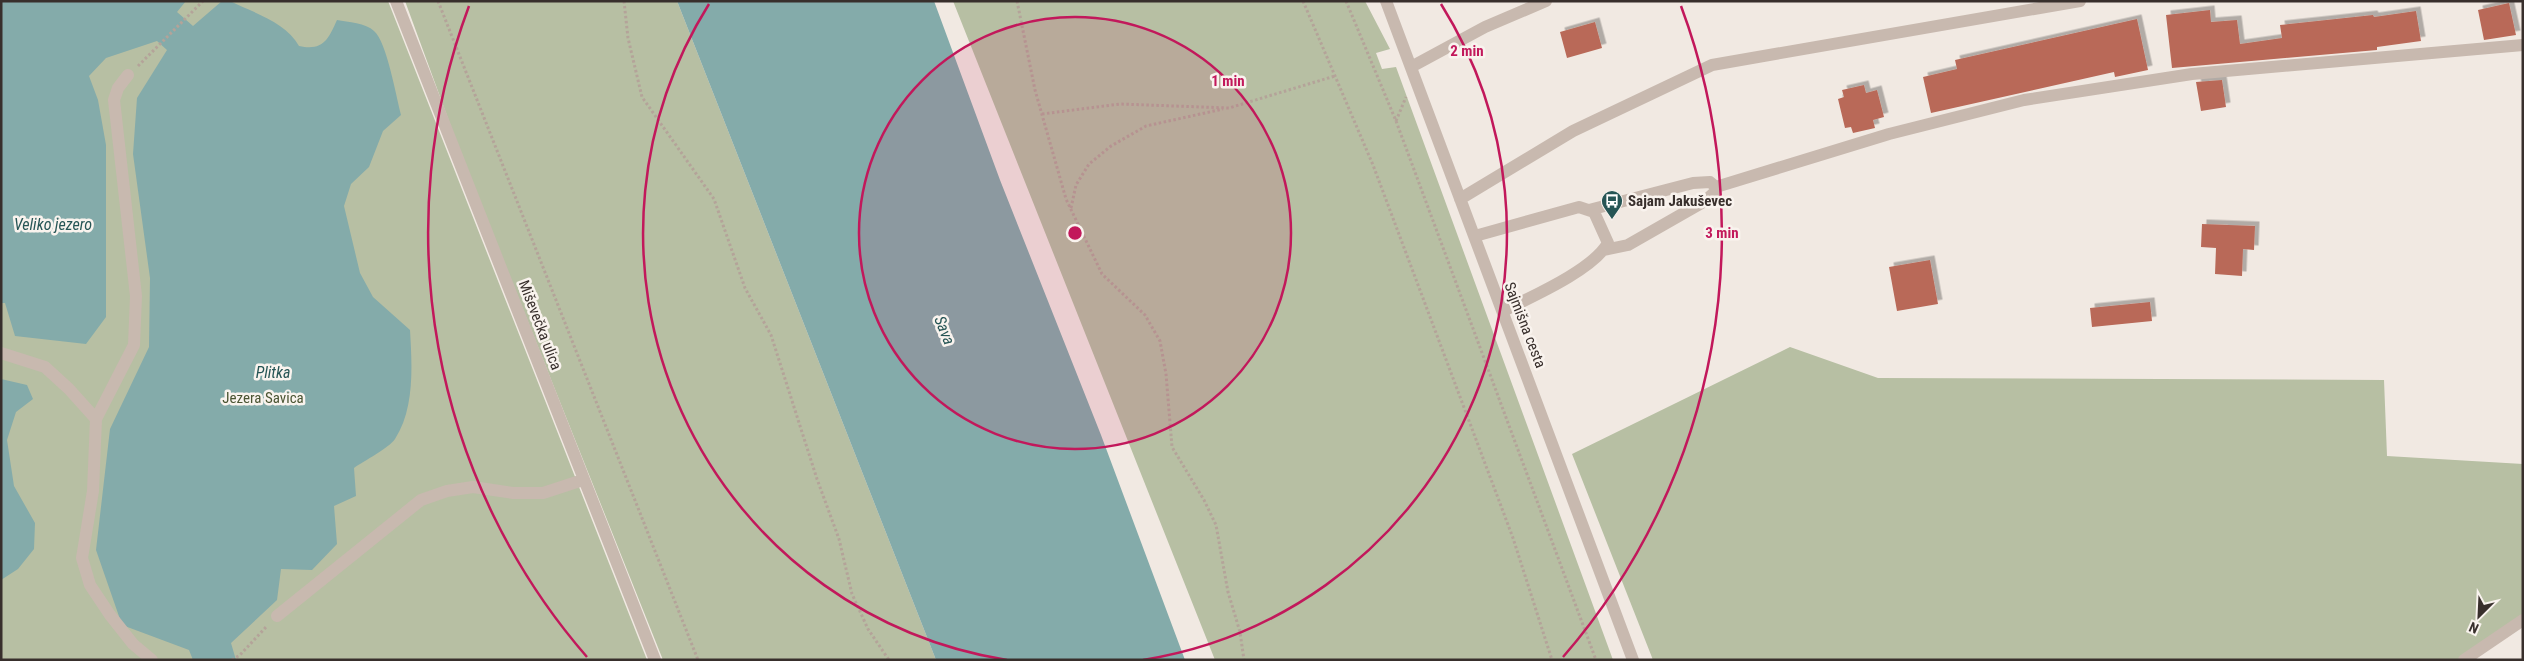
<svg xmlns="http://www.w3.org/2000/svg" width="2524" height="661" viewBox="0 0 2524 661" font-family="'Roboto Condensed',sans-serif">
<defs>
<filter id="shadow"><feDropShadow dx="4.5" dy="-4.5" stdDeviation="0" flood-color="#0004"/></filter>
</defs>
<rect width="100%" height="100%" fill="#f1e9e2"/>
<!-- green -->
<path fill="#b7bfa3" d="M1 1H388L647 660H1Z
M405 1H677L936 660H663L461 154Z
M953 1H1365L1390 49 1376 53 1382 69 1396 67 1613 660H1215Z
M1790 347 1878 378 2384 380 2387 456 2523 464V622L2472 660H1653L1572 454Z"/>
<!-- water -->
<path fill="#84abaa" d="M1 1H186L177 12 193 26 222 1H230C254 13 286 22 299 46 323 51 328 40 337 20 348 22 366 23 374 31 387 42 396 97 401 115L383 131 369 167 351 184 344 206 360 273 373 297 410 330C412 365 415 408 395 439 389 448 364 461 354 468L356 496 334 506 337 544 312 570 281 569 277 600 231 643 236 660H193L189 650 122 625 96 550 110 429 149 347 150 278 133 154 137 98 167 50 157 41 106 58 89 76 98 100 106 145V317L86 344 15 336 5 303H1Z
M677 1H934L1000 180 1101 435 1185 660H936Z
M1 379 27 385 33 399 16 412 7 440 14 486 35 523 34 549 18 569 1 580Z"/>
<!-- building -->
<path fill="#b96958" filter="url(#shadow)" d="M2509 3 2516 35 2484 40 2478 10Z
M2210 10 2211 22 2237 20 2240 44 2282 38 2280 25 2373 15 2374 17 2416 11 2421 41 2377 47V50L2172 68 2166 15Z
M2137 19 2148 70 2115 77 2114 72 1931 113 1923 77 1957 69 1955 60Z
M1595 22 1602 48 1567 58 1560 32Z
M2222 80 2226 107 2201 111 2196 82Z
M1864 85 1866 93 1877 90 1884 117 1873 120 1875 128 1853 133 1851 127 1845 128 1838 99 1844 97 1842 90Z
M2202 224 2255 226 2254 250 2243 249 2242 276 2215 274 2216 248 2201 247Z
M1930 260 1938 304 1897 311 1889 267Z
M2150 302 2152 321 2092 327 2090 308Z"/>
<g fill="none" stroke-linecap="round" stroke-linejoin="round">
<!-- path -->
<path stroke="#b4a399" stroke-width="3" stroke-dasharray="2.5 2.5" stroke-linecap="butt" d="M438 1 698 660
M624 1 628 38 642 97 714 199 745 288 771 335 817 479 839 539 852 594 868 629 889 660
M1017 1 1035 90 1066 199 1102 274 1145 315 1160 341 1166 374 1172 447 1204 500 1216 525 1228 592 1240 632 1244 660
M1303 1 1373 165 1513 538 1552 660
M1346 1 1396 121 1596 660
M138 66 203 1
M1042 114 1120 104 1229 108 1335 76
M1396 121 1406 97
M1071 208 1076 185 1089 164 1111 146 1146 126 1223 109
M232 660 240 655 267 626"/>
<!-- minor -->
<path stroke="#c8b9af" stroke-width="12" d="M396 1 655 660
M1386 1 1633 660
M1411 67 1485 27 1546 1
M128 75 118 88 114 100 136 296 134 345 96 419 93 491 82 558 90 585 110 615 133 644 152 660
M1716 187 1889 134 2024 100 2192 74 2523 45
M1460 199 1573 131 1712 65 2080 1
M1589 210 1693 183 1710 182 1716 187 1715 192 1705 201 1628 245 1604 250
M1475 236 1579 207 1594 212 1608 243C1593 270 1531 297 1503 311
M1 353 45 367 69 389 96 419
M277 616 421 500 447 491 473 487 513 493H543L583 480
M2464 660 2523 620"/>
</g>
<!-- distance rings -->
<circle cx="1075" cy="233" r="216" fill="#c2185b" fill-opacity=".12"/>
<g fill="none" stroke="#c2185b" stroke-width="2.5">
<circle cx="1075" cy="233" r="216"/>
<path d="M1007 660A432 432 0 0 1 709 4M1441 4A432 432 0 0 1 1143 660"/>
<path d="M587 657A647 647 0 0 1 469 6M1681 6A647 647 0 0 1 1563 657"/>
</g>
<!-- icons -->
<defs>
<g id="bus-pin" transform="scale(1.125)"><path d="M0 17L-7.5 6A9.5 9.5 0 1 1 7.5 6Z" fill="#265555" stroke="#f9f3ee"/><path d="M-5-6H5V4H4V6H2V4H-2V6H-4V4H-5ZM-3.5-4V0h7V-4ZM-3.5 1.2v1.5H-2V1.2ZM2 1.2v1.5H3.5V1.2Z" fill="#fff"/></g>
</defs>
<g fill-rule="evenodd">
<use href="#bus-pin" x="1612" y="201"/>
</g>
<g text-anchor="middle" stroke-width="5" stroke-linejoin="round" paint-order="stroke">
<!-- poi labels -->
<g font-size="15" font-weight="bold" fill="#382f2c" stroke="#f9f3ee" text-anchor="start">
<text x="1628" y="206">Sajam Jakuševec</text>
</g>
<!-- street labels -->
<g font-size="15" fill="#382f2c" stroke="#f9f3ee">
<text transform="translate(540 325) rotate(69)" y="5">Miševečka ulica</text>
<text transform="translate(1525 325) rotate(69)" y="5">Sajmišna cesta</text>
</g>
<!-- park labels -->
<g font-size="15" fill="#4a5432" stroke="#f9f3ee">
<text x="263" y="403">Jezera Savica</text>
</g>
<!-- water labels -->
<g font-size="16" font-style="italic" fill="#265555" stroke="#f9f3ee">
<text x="53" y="230">Veliko jezero</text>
<text transform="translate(945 330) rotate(68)" y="6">Sava</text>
<text x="273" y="378">Plitka</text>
</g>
</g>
<circle cx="1075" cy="233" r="8" fill="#c2185b" stroke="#f9f3ee" stroke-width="2.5"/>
<g font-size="15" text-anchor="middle" font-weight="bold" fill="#c2185b" stroke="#f9f3ee" stroke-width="5" stroke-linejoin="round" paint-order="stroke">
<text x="1467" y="56">2 min</text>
<text x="1228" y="86">1 min</text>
<text x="1722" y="238">3 min</text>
</g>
<!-- border -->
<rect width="2524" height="661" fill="none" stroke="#382f2c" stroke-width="5"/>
<!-- north arrow -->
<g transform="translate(2479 616) rotate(204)" stroke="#f9f3ee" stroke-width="4" paint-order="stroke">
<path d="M0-4L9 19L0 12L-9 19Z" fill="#382f2c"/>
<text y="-8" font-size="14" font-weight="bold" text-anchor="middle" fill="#382f2c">N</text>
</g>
</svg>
